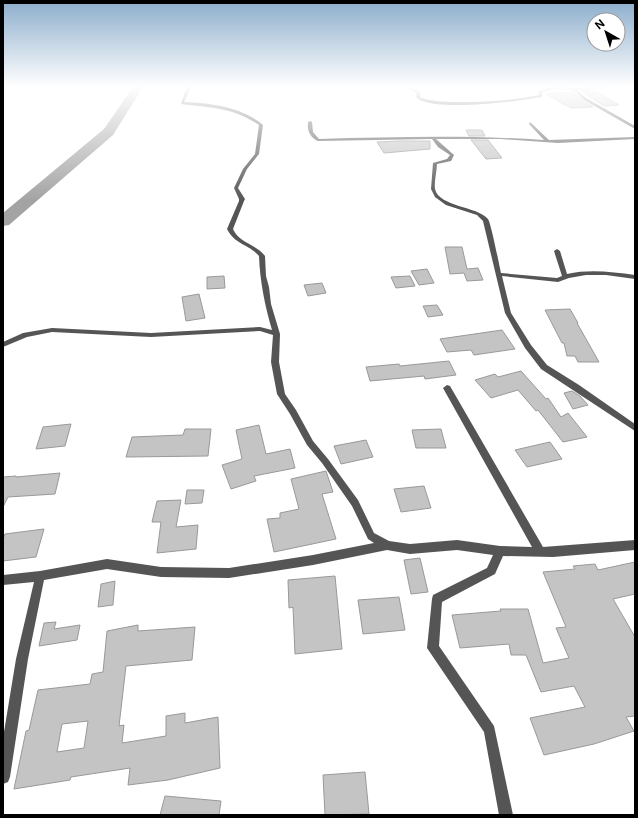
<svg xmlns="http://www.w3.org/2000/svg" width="638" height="818" viewBox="0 0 638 818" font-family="Inter,sans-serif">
<rect width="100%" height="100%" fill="#fff"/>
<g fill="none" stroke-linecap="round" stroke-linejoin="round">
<!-- river -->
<path fill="#a3a3a3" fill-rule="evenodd" d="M133 87H143L113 135 9 225 3 226V213L104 129Z"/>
</g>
<!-- building -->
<path fill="#c4c4c4" stroke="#999" fill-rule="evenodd" d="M594 90 619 105 604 106 581 91Z
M573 92 583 101 593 107 571 108 546 94Z
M466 130H482L485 136H469Z
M471 140H488L502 158 486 159Z
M399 141H430V149L384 153 377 142Z
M445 247H462L467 269 478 268 483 280 467 281 464 273 450 274Z
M427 269 434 283 419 285 411 271Z
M224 276 225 288 207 289V277Z
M410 276 415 286 396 288 391 277Z
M322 283 326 293 308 296 304 285Z
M199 294 205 318 186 321 182 297Z
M437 305 443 315 428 317 423 306Z
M570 309 578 323H577L599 362H578L575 356H567L564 343H562L545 310Z
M502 330 515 349 474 355 471 350 447 352 440 339Z
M449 361 456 375 425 379 424 376 370 381 366 367 399 364 400 366Z
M521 371 546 399 548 398 561 417 568 413 587 437 563 442 538 410 536 411 518 390 491 398 475 380 495 374 498 377Z
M572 391 580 396 588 405 573 409 564 393Z
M71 424 65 446 36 449 43 427Z
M259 425 266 454 290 449 295 468 254 476 256 481 231 489 222 465 242 459 236 430Z
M185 429H211L208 456 126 457 132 437 183 435Z
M441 429 446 448H416L412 430Z
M366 440 373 457 341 464 334 446Z
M550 442 562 459 527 467 515 450Z
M326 471 333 492 322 494 336 539 274 552 267 519 280 518V513L299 509 291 479Z
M60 473 55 494 8 497 3 507V477L16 476V477Z
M424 486 431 508 401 512 394 489Z
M187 490H204L202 503 185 504Z
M181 500 176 527 198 525 196 549 157 553 161 522H152L157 501Z
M44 529 36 557 3 561V539L5 534Z
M420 558 428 592 411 594 404 560Z
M635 562V594L613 599 635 637V716L626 717 634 731 594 744 544 755 530 718 585 707 574 686 541 692 526 655H511L509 644 460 648 452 615 501 611 500 609H528L543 663 569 658 556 628 566 627 543 572 575 569 573 566 595 564 598 570Z
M335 576 342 649 295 654 293 607 289 608 288 580Z
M115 581 113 605 98 607 101 584Z
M399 597 405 630 363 634 358 600Z
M56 622 54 629 80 625 77 640 39 646 44 623Z
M138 625V631L195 627 192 660 126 666 119 726 124 725 122 743 166 736V716L185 713V723L218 717 220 768 168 780 128 785 130 768 71 777 70 780 14 789 26 731 29 730 38 690 90 684 92 674 103 672 107 631ZM88 721 84 748 57 752 62 724Z
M365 772 369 814 325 815 323 775Z
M165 796 221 801 219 815H160Z"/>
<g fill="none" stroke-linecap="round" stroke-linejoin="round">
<!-- street -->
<path fill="#555" fill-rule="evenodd" d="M187 87H191L184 102C211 103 242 107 263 125L259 154 247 169 238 188 245 199 244 201 233 229C239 243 256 244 265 256L266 276 269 287 271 304 280 334 279 362 285 394 296 410 313 441 328 459 358 500 374 533 389 541 410 544 457 540 500 546 532 547 443 388 447 385 450 386 543 547 635 540V550L553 557 503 556 495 574 442 602 439 646 494 726 513 815H499L484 732 427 648 432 599 433 595 487 568 493 555 457 550 410 554 387 550 313 565 229 578 161 577 107 569 44 580 28 659 10 777 8 782 3 784V738L16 659 34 582 3 585V575L40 571 107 559 161 567 229 568 313 555 374 543 368 539 352 506 322 463 307 445 290 414 277 394 271 362 273 335 260 331 151 337 52 332 27 337 3 347V342L23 333 52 328 151 333 260 327 272 330C265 306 260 282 259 256 249 244 235 245 227 229L239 201V199L234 188 243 169 255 154 259 125C232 107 212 108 181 104Z
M405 87H409L420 92V97L421 98C435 102 447 102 461 102 488 102 513 100 539 95V91L551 87 574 88 611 87 609 88 577 90 586 98 635 126V129L584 100 573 90 552 89 542 92V97C521 101 430 113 416 97L417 93Z
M310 121 312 122 313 132 319 139C394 137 469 135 544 140L529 124 530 122 549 140 635 137V139L558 143 501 139H436L454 155 451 161 437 164C437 171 434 181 435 189 439 207 477 206 488 219 491 223 499 264 501 273L557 278 562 276 554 251 557 249 560 251 567 274C590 269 612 272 635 275V279L606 275H586L569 278 558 282 502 276 511 313 531 345 547 365 579 385 635 424V431L541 369 525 348 505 313 483 221 477 215 446 205 435 197 431 189 433 163 447 159 450 155 438 147 432 139 318 141C310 137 307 131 308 122Z"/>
</g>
<!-- sky -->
<linearGradient id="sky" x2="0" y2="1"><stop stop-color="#8cadcc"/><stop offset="0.43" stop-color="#fff"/><stop offset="1" stop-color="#fff" stop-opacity="0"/></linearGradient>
<rect width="638" height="201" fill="url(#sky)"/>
<!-- border -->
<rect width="638" height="818" fill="none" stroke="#000000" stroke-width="8"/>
<!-- north arrow -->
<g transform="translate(606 32) rotate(321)"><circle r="19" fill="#ffffff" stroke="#999999"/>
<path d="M0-3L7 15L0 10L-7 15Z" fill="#000000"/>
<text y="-6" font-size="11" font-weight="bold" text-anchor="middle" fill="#000000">N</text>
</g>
</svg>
